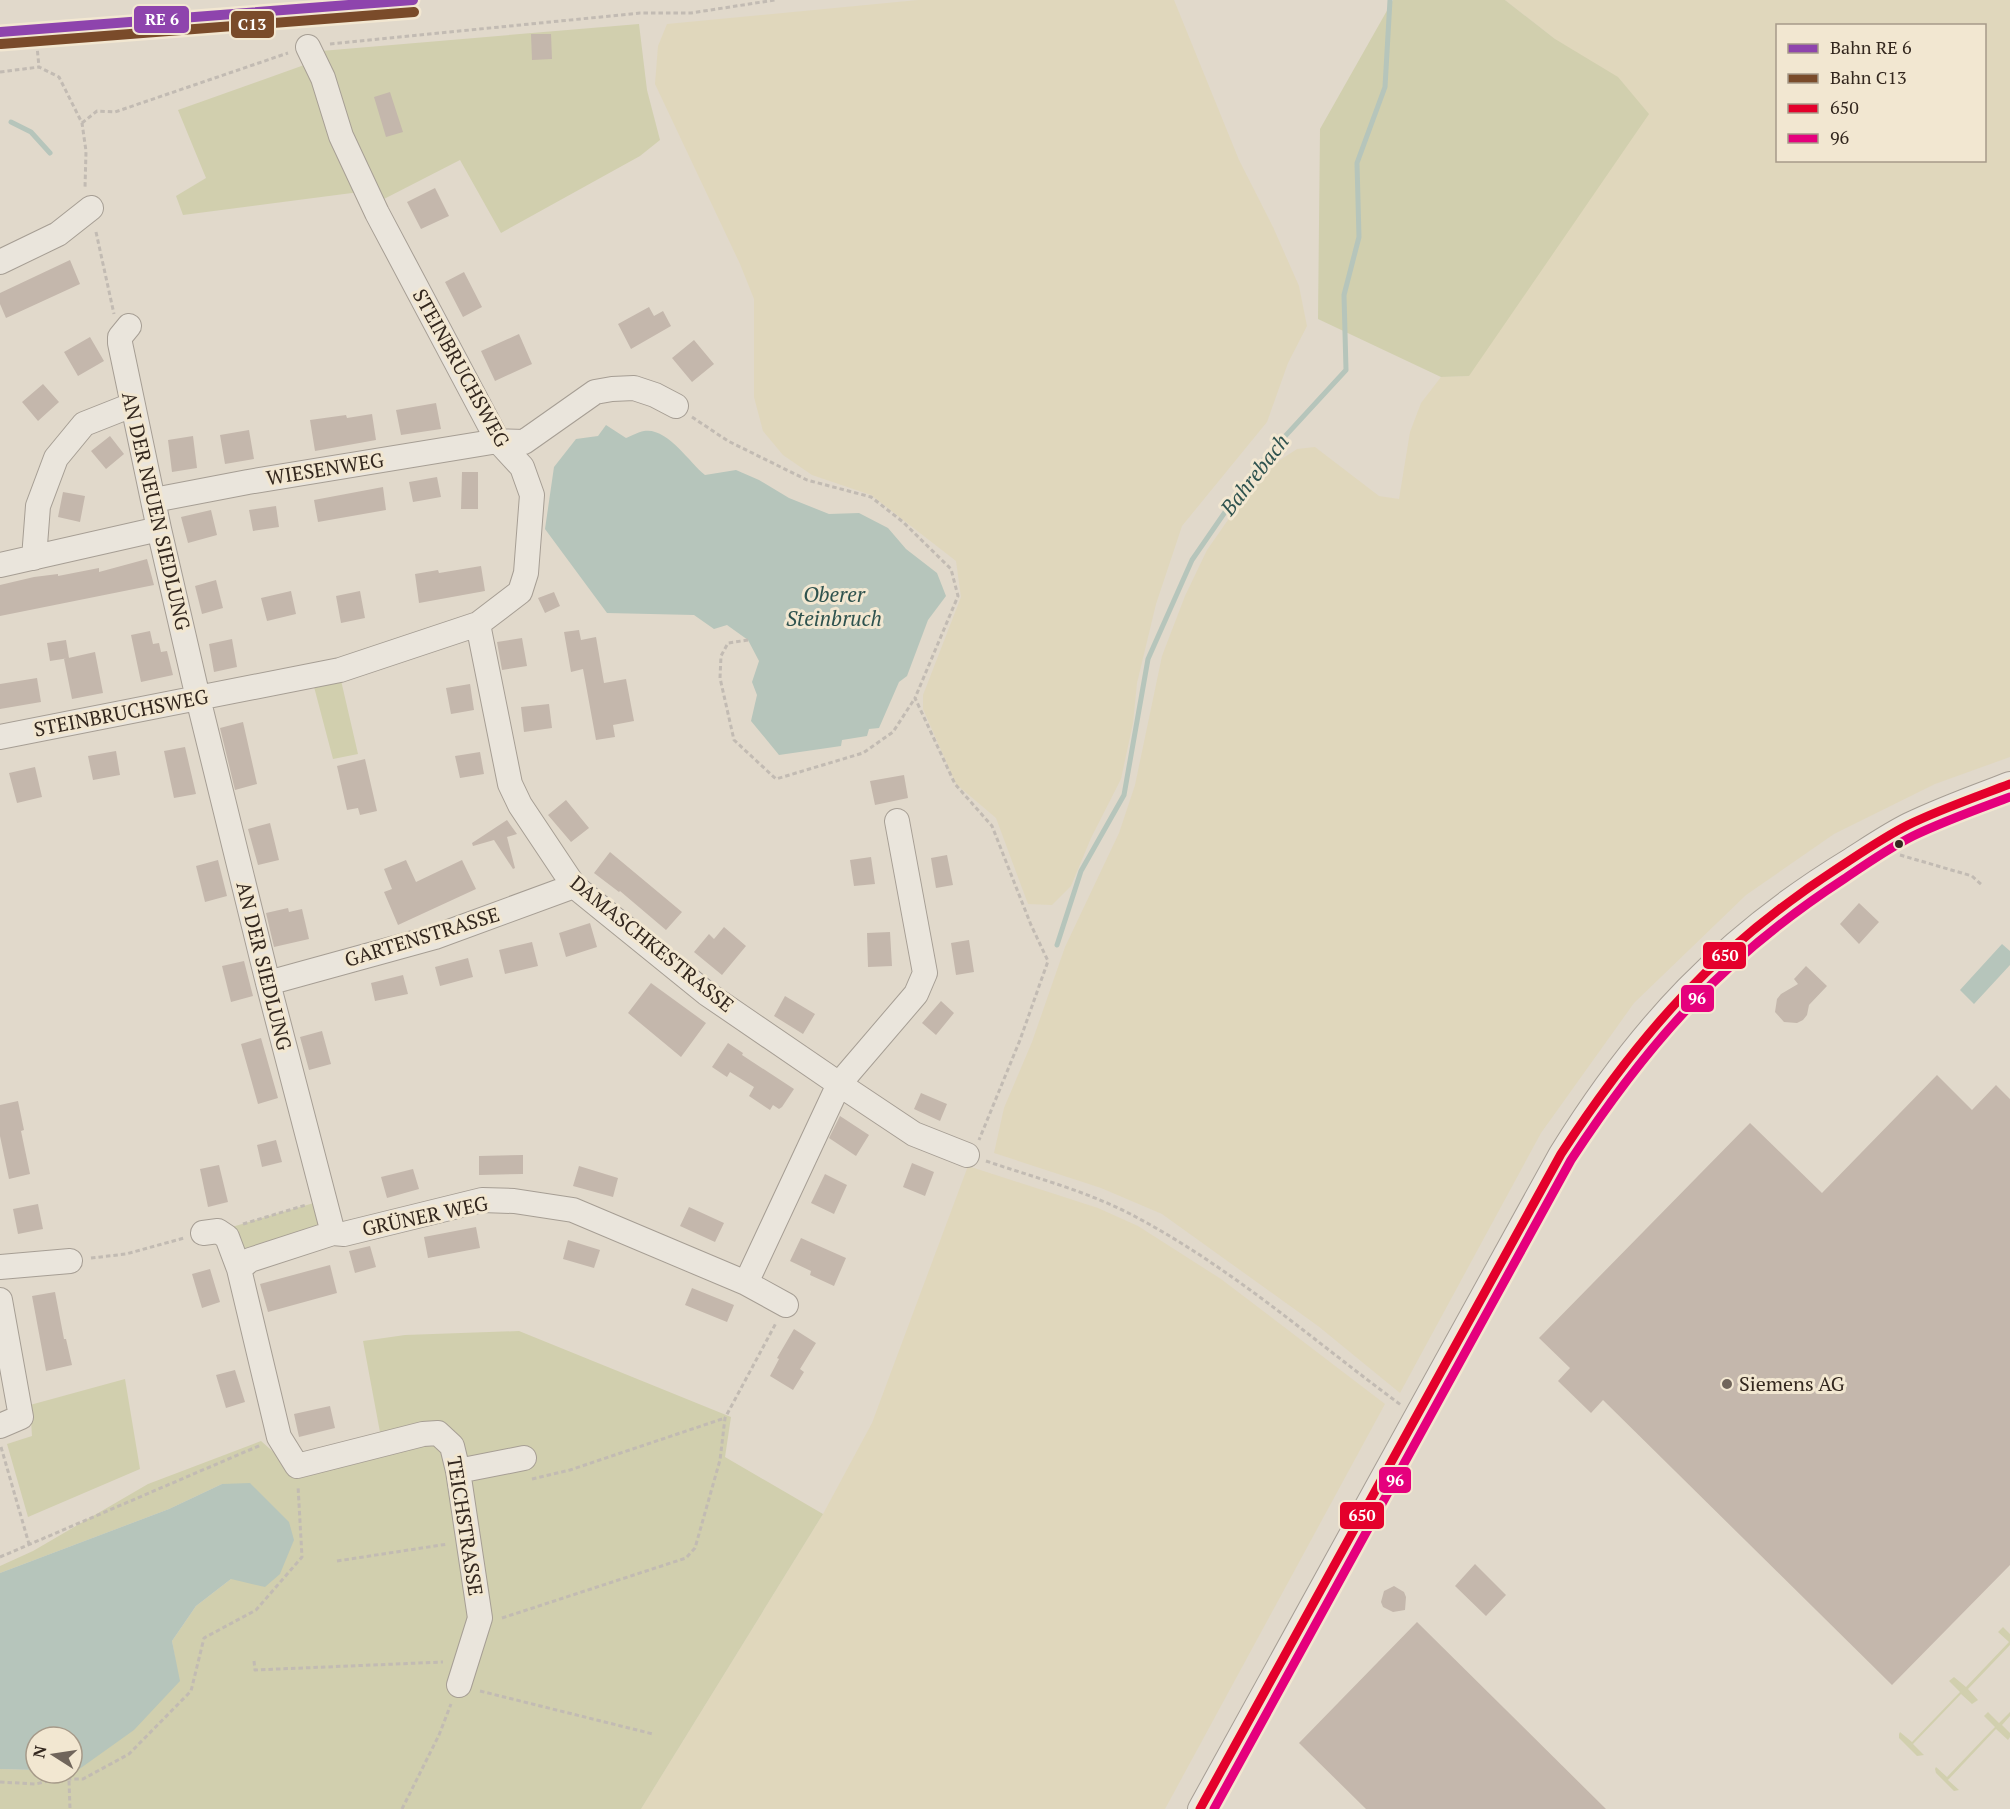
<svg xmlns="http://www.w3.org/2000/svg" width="2010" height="1809" viewBox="0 0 2010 1809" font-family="'PT Serif',serif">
<rect width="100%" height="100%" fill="#e1d9cb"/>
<!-- farmland -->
<path fill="#e0d7bc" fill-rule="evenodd" d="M918 0H1174L1239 160 1273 227 1299 286 1307 326 1288 363 1267 422 1182 526 1156 604 1137 683 1133 723 1121 779 1091 838 1071 886 1052 905 1028 904 996 818 956 784 923 709V695L961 597 956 561 871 495 812 475 783 455 763 431 754 397V299L740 264 655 84 658 46 667 24Z
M1505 0H2010V757L1935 784 1834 834 1746 895 1634 1003 1541 1133 1400 1393 1318 1326 1162 1214 1101 1188 994 1153 1004 1108 1032 1042 1065 947 1119 833 1135 785 1162 656 1185 596 1207 550 1237 507 1271 466 1297 449 1315 447 1379 496 1399 499 1410 432 1421 403 1441 377 1469 376 1555 39ZM1778 26H1984V160H1778Z
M968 1166 1098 1208 1138 1226 1221 1279 1385 1404 1165 1809H641L823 1514 872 1423Z"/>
<!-- green -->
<path fill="#d1cfae" d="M1393 0H1505L1555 39 1618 77 1649 114 1469 376 1441 377 1318 319 1320 129Z
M639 24 647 90 660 140 640 156 501 233 460 160 382 200 375 190 183 215 176 196 206 178 178 110 307 64 321 51Z
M340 676 358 754 333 759 313 683Z
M324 1200 333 1233 250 1260 218 1231Z
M519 1331 731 1417 725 1457 823 1514 641 1809H0V1769L36 1770V1773H72V1770H78L179 1681 172 1641 196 1606 231 1579 222 1484 169 1509 0 1573V1566L33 1551 148 1484 261 1441 294 1470 382 1443 363 1341 405 1335Z
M125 1379 140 1469 28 1517 7 1444 32 1436 30 1405Z
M2003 1627 2010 1634V1645L1968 1689 1978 1700 1972 1704 1961 1694 1913 1744 1924 1755 1917 1756 1899 1738V1734L1900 1732 1912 1742 1960 1692 1949 1681 1954 1677 1966 1687 2009 1642 1998 1632Z
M1988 1712 1999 1723 2010 1712V1716L2002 1725 2010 1733V1737L2008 1740 1996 1729 1948 1780 1959 1790 1954 1791 1936 1773 1935 1769 1936 1767 1947 1777 1990 1732 1995 1727 1984 1716Z"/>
<!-- water -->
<path fill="#b6c5bb" d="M606 425 626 438C631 436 638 432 644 431 667 427 689 462 705 475L736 470 759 480 789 498 829 514 859 513 888 528 906 549 937 573 946 596 928 620 907 676 899 682 879 728 869 729 867 736 842 740 841 746 779 755 751 721 757 695 752 682 759 661 748 640 727 625 714 629 694 615 607 613 545 529 554 467 576 439 598 436Z
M2002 944 2010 951V965L1974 1004 1960 990Z
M250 1483 289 1522 294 1540 280 1574 265 1587 231 1579 196 1606 172 1641 180 1681 134 1730 78 1770H72V1737H36V1770L0 1769V1573L169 1509 222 1484Z"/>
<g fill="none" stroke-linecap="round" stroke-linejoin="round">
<!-- stream -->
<path stroke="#b6c5bb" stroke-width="5" d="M11 122 31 132 50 153
M1057 945 1081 871 1124 795 1148 659 1192 560 1254 470 1346 370 1344 295 1359 237 1357 163 1385 87 1390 0"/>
</g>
<!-- building -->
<path fill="#c4b7ac" d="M531 34H551L552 59 532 60Z
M390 92 403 132 386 137 374 97Z
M435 188 449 216 421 229 407 202Z
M70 260 80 284 6 318 0 304V293Z
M464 272 482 307 463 317 445 282Z
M649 307 654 316 663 311 671 326 631 349 618 324Z
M519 334 532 364 495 381 481 351Z
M90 337 104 361 78 376 64 352Z
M694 340 714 364 692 382 672 358Z
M43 384 59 402 38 421 22 402Z
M436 403 441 429 401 435 396 410Z
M372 414 376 440 315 451 310 420 346 415 347 418Z
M249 430 254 459 225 464 220 435Z
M110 436 124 454 106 469 91 451Z
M193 436 197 468 172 472 168 440Z
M462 472H478V509H461Z
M437 477 441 497 413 502 409 482Z
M383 487 386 510 318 522 314 500Z
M63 492 85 496 80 522 58 517Z
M276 506 279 527 253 531 249 510Z
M211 510 217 535 188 543 181 517Z
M147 559 154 585 0 616V585L34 577 58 574V576L99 568V572Z
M481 566 485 591 419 603 415 574 438 570 439 573Z
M216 580 223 608 202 614 195 586Z
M291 591 296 614 267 621 261 598Z
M360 591 365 618 341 623 336 596Z
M554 592 560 606 545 613 538 598Z
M579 630 581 640 596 637 604 683 626 679 634 721 613 725 615 737 596 740 583 669 571 672 564 632Z
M150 631 153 644 159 643 161 652 167 651 173 675 141 682 131 635Z
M522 638 527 666 502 670 497 642Z
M232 639 237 667 214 672 209 644Z
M66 640 69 658 50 661 47 643Z
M95 652 103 693 72 699 64 659Z
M37 678 41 702 0 709V684Z
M470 684 474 710 451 714 446 688Z
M549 704 552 728 524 732 521 707Z
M243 722 257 784 235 790 220 728Z
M185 747 196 794 174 798 164 751Z
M116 751 120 775 93 780 88 756Z
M480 752 484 774 460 778 455 756Z
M365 759 377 811 360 815 358 808 347 810 337 766Z
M35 767 42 797 17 803 9 773Z
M904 775 908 798 875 805 870 781Z
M566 800 589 828 571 842 548 815Z
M507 820 517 834 507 837 515 868 513 869 494 840 473 846 472 843Z
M270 823 279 860 258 865 248 829Z
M610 852 682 912 666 930 620 891 619 892 594 873Z
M947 855 953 885 936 888 931 858Z
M871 857 875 884 854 886 850 860Z
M218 860 227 896 205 902 196 866Z
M406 860 416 882 462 860 476 889 398 925 384 892 392 889 384 869Z
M1859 903 1879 922 1859 944 1840 924Z
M288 908 289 912 302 909 309 939 274 947 266 913Z
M590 923 597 947 566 957 559 933Z
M724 927 746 946 722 975 694 952 709 934 714 939Z
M890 932 892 966 868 967 867 933Z
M969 940 974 972 956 975 951 943Z
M532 942 538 966 505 974 499 950Z
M468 958 473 977 440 986 435 967Z
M244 961 253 996 231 1002 222 966Z
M1806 966 1827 986 1809 1005 1807 1015 1803 1020 1797 1023 1784 1022 1775 1012 1777 999 1781 994 1798 984 1794 979Z
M403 975 408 994 375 1001 371 983Z
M651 983 706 1023 681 1057 628 1013Z
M785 996 815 1014 803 1034 774 1016Z
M941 1001 954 1013 936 1035 922 1023Z
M322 1031 331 1064 309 1070 300 1037Z
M261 1038 278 1098 258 1104 241 1044Z
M728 1043 743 1053 742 1055 794 1089 782 1107 779 1109 773 1105 770 1110 749 1096 754 1087 730 1072 727 1077 712 1067Z
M1937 1075 1972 1110 1996 1085 2010 1099V1565L1892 1685 1603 1400 1591 1413 1558 1381 1570 1368 1539 1338 1750 1123 1822 1193Z
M921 1093 947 1104 940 1121 914 1109Z
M18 1101 24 1130 21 1131 30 1174 9 1179 0 1136V1105Z
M840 1116 869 1135 856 1156 829 1138Z
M276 1140 282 1162 262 1167 257 1145Z
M523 1155V1174L479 1175V1156Z
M912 1163 934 1172 925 1196 903 1187Z
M219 1165 228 1202 208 1207 200 1169Z
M579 1166 618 1178 613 1197 573 1186Z
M413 1169 419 1189 387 1198 381 1177Z
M825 1174 847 1185 834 1214 811 1203Z
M38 1204 43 1229 18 1234 13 1209Z
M689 1207 724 1223 715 1242 680 1226Z
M476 1227 480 1248 428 1258 424 1237Z
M801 1238 846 1258 834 1286 810 1275 811 1271 790 1261Z
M568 1240 600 1250 594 1268 563 1259Z
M370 1246 376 1267 355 1273 349 1251Z
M330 1265 337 1293 268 1312 260 1284Z
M210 1269 220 1302 202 1308 192 1274Z
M692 1288 734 1305 727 1322 685 1305Z
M55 1292 64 1339H66L72 1365 46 1371 32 1296Z
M794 1329 816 1343 800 1369 804 1372 793 1390 770 1376 779 1359 777 1358Z
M235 1370 245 1402 226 1408 216 1375Z
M330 1406 335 1428 299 1437 294 1414Z
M1475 1564 1506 1595 1486 1616 1455 1586Z
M1394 1586 1404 1592 1406 1597 1405 1610 1393 1612 1383 1607 1381 1602 1384 1591Z
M1417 1622 1606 1809H1366L1299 1743Z"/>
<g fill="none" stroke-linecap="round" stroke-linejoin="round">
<!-- minor casing -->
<g stroke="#a69e94" stroke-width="26">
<path id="minor" d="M0 262 58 234 91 208
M129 326 120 337V343L159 529 198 698 268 983 333 1233
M154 500 248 482 498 441 524 442 595 392 612 389 634 388 655 395 676 406
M34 558 38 506 56 458 84 424 132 405
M0 565 159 529
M478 624 510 784 520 805 574 886 706 993 839 1084 914 1134 967 1155
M0 737 340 670 478 624 520 592 526 573 532 495 522 467 498 441 377 213 341 136 323 78 308 47
M268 983 435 937 574 886
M203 1233 218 1231 227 1237 239 1269 279 1437 297 1466 423 1434 438 1433 452 1446 458 1471 480 1618 459 1685
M0 1267 70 1261
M239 1269 250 1260 333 1233 344 1234 482 1200 514 1201 573 1210 746 1283 839 1084 916 994 925 973 897 821
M746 1283 786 1305
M0 1300 21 1417 0 1426
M458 1471 524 1458
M1200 1809 1561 1154C1639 1028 1724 937 1851 860 1870 848 1889 835 1909 825 1942 809 1976 797 2010 784"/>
</g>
<!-- path -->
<path stroke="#c2bbb3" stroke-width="3" stroke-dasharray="4.5 3" stroke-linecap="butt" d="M36 36 39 67
M330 44 640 13H691L775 0
M0 72 39 67 59 77 82 123 86 151 85 188
M82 123 97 111 115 112 288 53
M96 232 114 314
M692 417 728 441 807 480 871 497 903 522 951 569 958 596 915 698 955 784 992 826 1031 925 1048 961 1020 1040 979 1140
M748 640 728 643 721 656 720 678 734 740 776 779 863 753 893 732 915 698
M1900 855 1972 876 1982 885
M986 1161C1036 1178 1090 1192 1136 1217 1232 1268 1314 1341 1401 1405
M243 1224 306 1205
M91 1258 126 1254 184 1238
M1 1447 29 1544
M532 1479 570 1470 725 1418
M0 1557 261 1445
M337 1561 448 1544
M502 1618 686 1558 695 1548 720 1460 725 1418 776 1323
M254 1661 255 1670 443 1662
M480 1691 653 1734
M69 1781 70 1809
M0 1782 36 1784 55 1779H83L129 1754 191 1691 204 1638 256 1610 302 1557 298 1486
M402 1809 439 1735 451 1704"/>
<!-- minor -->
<use href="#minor" stroke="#eae5dc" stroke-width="24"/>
<!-- bus-1 casing -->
<g stroke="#f2e7d1" stroke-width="14">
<path id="bus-1" d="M1200 1809 1561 1154C1640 1033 1716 947 1838 868 1861 853 1884 837 1908 825 1941 809 1976 797 2010 784"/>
</g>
<!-- bus-2 casing -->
<g stroke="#f2e7d1" stroke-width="14">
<path id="bus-2" d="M1214 1809 1571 1160C1649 1041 1724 957 1844 879 1866 864 1889 848 1913 836 1944 821 1978 809 2010 797"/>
</g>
<!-- bus-1 -->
<use href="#bus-1" stroke="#e4002b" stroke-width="9"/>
<!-- bus-2 -->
<use href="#bus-2" stroke="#e5007d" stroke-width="9"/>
<!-- rail-1 casing -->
<g stroke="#f2e7d1" stroke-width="15">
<path id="rail-1" d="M0 32 413 0"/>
</g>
<!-- rail-2 casing -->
<g stroke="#f2e7d1" stroke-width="15">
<path id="rail-2" d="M1 44 414 12"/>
</g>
<!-- rail-1 -->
<use href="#rail-1" stroke="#8e44ad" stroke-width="10"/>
<!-- rail-2 -->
<use href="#rail-2" stroke="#7a4b2a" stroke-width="10"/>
</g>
<!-- markers -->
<circle fill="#33271e" stroke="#f2e7d1" stroke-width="2" cx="1899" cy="844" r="5"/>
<circle fill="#70655b" stroke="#f2e7d1" stroke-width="2" cx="1727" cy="1384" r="6"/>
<g text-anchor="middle" stroke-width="6" stroke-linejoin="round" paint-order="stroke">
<!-- street labels -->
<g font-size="20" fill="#33271e" stroke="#f2e7d1">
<text transform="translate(461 368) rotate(61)" y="7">STEINBRUCHSWEG</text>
<text transform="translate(325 469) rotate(-9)" y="7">WIESENWEG</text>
<text transform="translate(156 511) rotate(77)" y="7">AN DER NEUEN SIEDLUNG</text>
<text transform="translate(121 713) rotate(-11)" y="7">STEINBRUCHSWEG</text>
<text transform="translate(422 937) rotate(-17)" y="7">GARTENSTRASSE</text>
<text transform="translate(652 944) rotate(39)" y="7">DAMASCHKESTRASSE</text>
<text transform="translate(264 966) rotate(76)" y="7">AN DER SIEDLUNG</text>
<text transform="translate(425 1216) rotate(-12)" y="7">GRÜNER WEG</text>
<text transform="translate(465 1526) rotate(81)" y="7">TEICHSTRASSE</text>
</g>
<!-- poi labels -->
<g font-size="20" fill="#33271e" stroke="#f2e7d1" text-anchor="start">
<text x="1739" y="1391">Siemens AG</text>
</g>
<!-- water labels -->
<g font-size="21" font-style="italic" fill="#2e524e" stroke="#f2e7d1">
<text transform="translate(1255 475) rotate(-52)" y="7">Bahrebach</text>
<text x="834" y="602">Oberer<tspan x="834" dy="24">Steinbruch</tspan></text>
</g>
</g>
<g stroke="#f2e7d1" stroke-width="2">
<rect x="133" y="5" width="57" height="29" rx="6" fill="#8e44ad"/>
<rect x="230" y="10" width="45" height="29" rx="6" fill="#7a4b2a"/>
<rect x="1702" y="941" width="45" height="29" rx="6" fill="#e4002b"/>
<rect x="1680" y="984" width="35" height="29" rx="6" fill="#e5007d"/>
<rect x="1378" y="1466" width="34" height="28" rx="6" fill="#e5007d"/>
<rect x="1339" y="1501" width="46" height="29" rx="6" fill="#e4002b"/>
</g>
<g font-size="16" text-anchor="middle" font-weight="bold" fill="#fff">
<text x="162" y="25">RE 6</text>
<text x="252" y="30">C13</text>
<text x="1725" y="961">650</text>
<text x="1697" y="1004">96</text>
<text x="1395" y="1486">96</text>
<text x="1362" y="1521">650</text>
</g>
<!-- legend -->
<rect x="1776" y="24" width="210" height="138" fill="#f2e7d1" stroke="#a69a89" stroke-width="1.5"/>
<rect x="1788" y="44" width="30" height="9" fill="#8e44ad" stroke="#a69a89" stroke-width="1.5"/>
<text x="1830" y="54" font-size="18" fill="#33271e">Bahn RE 6</text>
<rect x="1788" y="74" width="30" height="9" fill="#7a4b2a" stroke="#a69a89" stroke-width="1.5"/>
<text x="1830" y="84" font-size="18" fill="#33271e">Bahn C13</text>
<rect x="1788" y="104" width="30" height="9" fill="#e4002b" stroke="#a69a89" stroke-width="1.5"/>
<text x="1830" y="114" font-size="18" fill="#33271e">650</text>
<rect x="1788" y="134" width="30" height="9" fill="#e5007d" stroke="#a69a89" stroke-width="1.5"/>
<text x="1830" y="144" font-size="18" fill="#33271e">96</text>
<!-- north arrow -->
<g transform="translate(54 1755) rotate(282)"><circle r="28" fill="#f2e7d1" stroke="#a69a89" stroke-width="1.5"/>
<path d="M0-4.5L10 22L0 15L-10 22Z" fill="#70655b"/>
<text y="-9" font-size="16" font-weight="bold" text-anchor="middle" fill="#33271e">N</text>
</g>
</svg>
